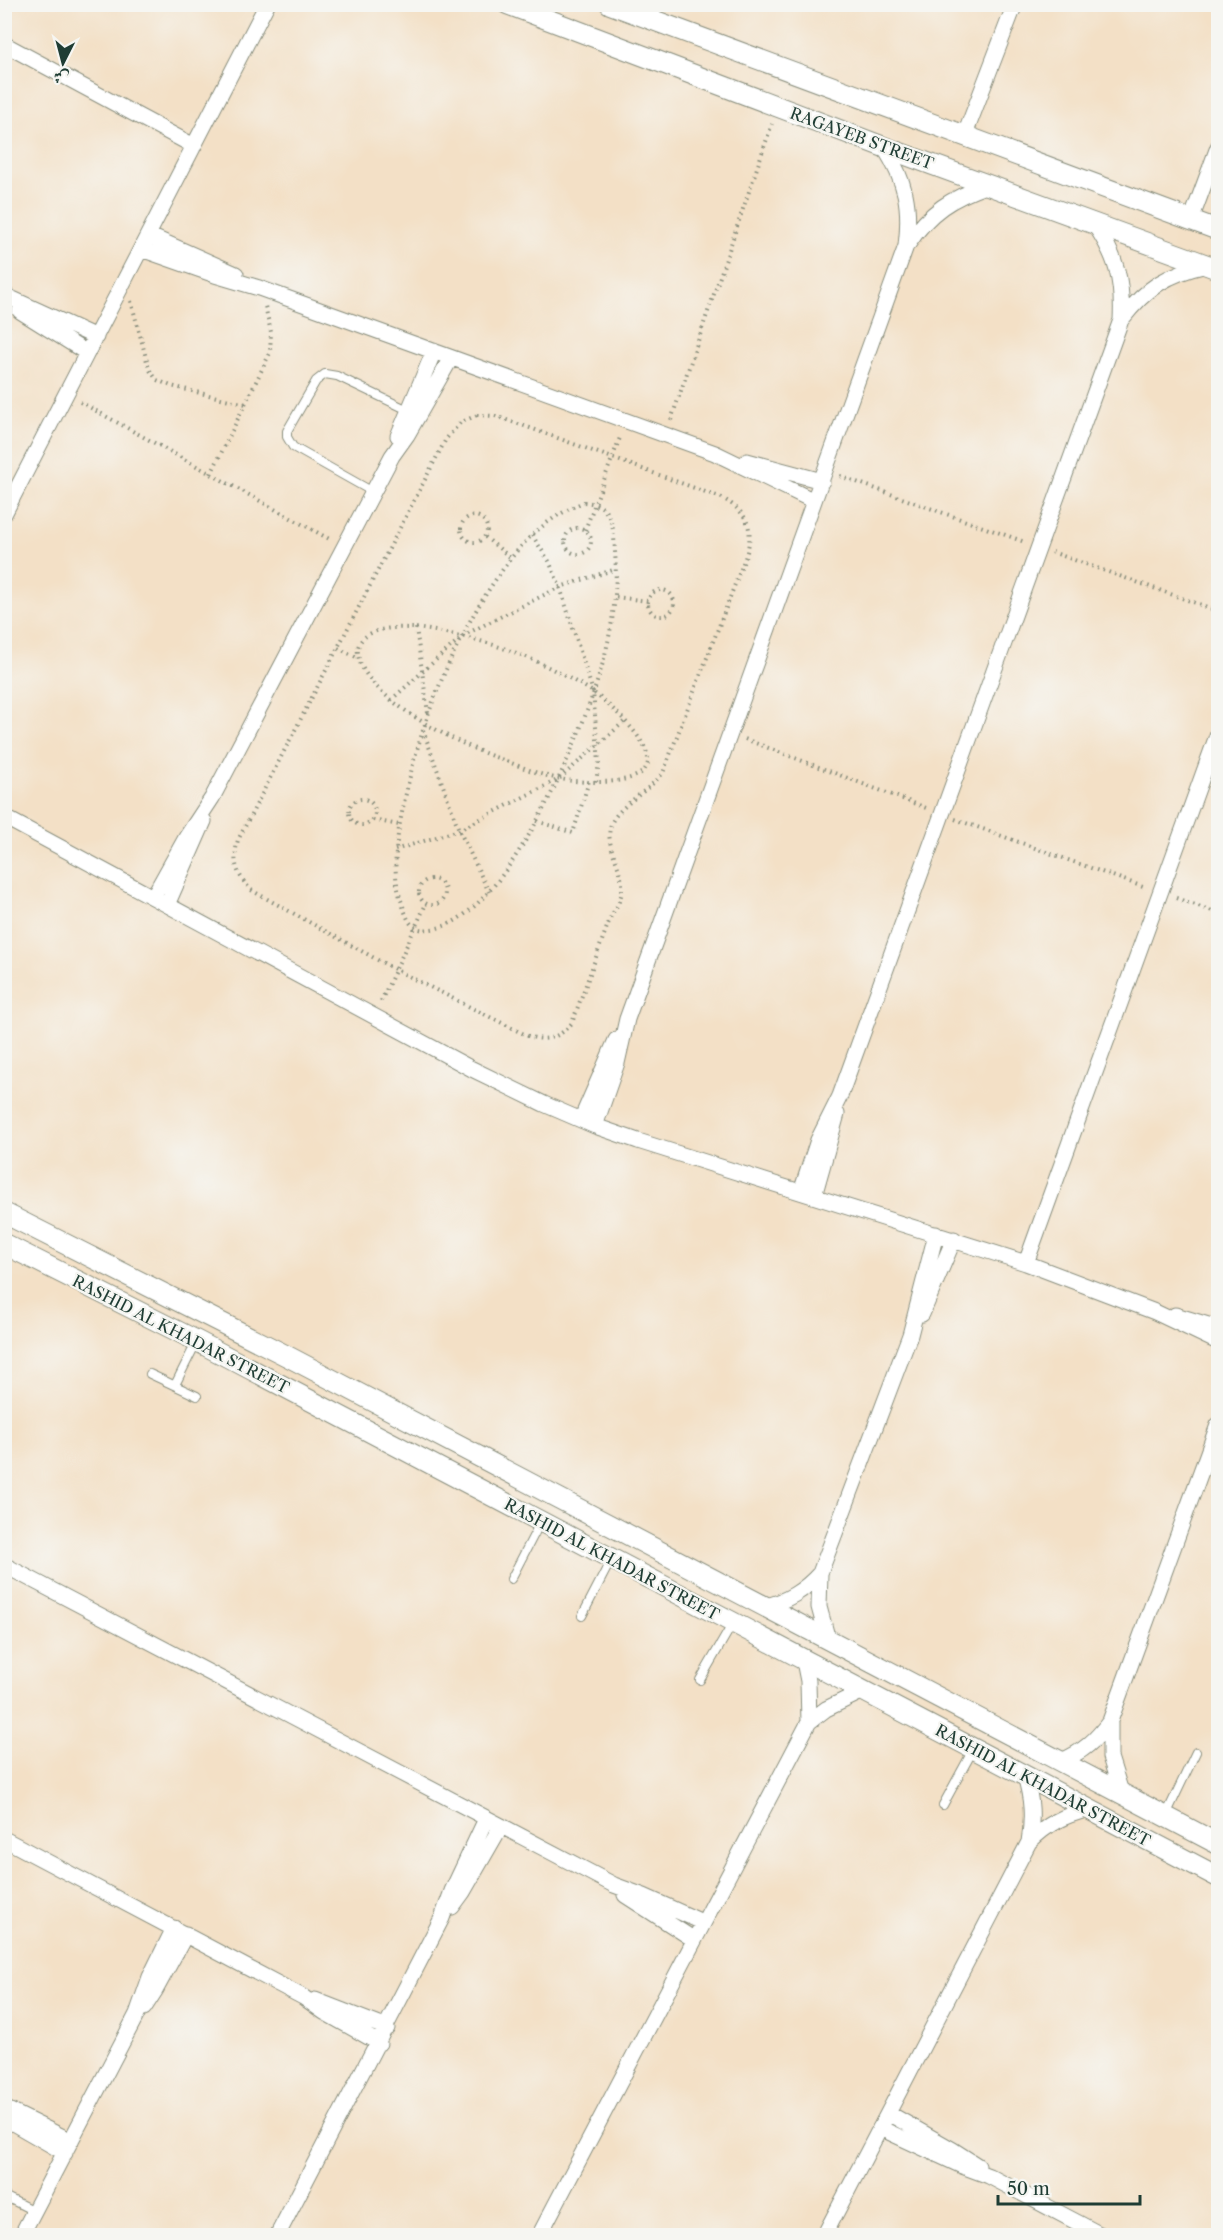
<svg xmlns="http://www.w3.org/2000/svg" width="1223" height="2240" viewBox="0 0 1223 2240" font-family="'Libre Caslon Text',Amiri,serif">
<rect width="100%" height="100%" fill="#f6f6f2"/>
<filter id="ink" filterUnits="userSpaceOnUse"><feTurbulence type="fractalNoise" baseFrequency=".0167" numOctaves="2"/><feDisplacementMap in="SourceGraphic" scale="12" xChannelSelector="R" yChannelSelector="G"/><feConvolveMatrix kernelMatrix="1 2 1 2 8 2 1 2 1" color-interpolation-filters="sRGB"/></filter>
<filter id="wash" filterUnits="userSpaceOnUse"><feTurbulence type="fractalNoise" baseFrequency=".008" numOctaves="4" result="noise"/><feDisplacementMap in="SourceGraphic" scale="24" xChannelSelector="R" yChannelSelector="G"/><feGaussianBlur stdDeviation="1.35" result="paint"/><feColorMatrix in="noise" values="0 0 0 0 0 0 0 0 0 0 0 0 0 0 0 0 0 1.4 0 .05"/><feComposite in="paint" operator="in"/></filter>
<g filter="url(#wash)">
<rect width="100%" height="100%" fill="#f3e0c6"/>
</g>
<g filter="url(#ink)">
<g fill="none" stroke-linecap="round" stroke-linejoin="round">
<!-- service casing -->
<g stroke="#898e7d" stroke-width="10">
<path id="service" d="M373 492 293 447 287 437V431L316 381 325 374 337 376 408 410
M150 1374 197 1396
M175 1385 197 1341
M511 1579 540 1523
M582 1616 611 1560
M700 1680 733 1623
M943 1805 973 1750
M1166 1815 1196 1752
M4 2196 34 2211"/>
</g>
<!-- minor casing -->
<g stroke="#898e7d" stroke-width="17">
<path id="minor" d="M4 44 194 146
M964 137 1015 4
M1191 220 1218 147
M148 235 236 274
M908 244C930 211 951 198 988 185
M141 249 215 275 259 288 715 453 814 501
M4 295 96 337
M20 311 87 353
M1121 320C1147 287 1167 274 1207 265
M398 436 434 351
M747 461 822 481
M4 514 267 4
M4 817 472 1069 544 1104 595 1126 638 1141 1026 1263 1155 1312 1218 1342
M153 897 187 836 212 798 392 456 407 435 451 358
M167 905 204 821
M581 1120 616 1040
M595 1126 617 1063 627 1019 906 246C911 206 906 182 884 147
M801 1192 818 1140 840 1096 1121 320C1123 281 1117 258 1095 225
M814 1196 837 1114
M1026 1263 1218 733
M922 1314 954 1239
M1175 1315 1218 1328
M4 1565 614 1885 644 1896 702 1922
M763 1607C787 1601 804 1591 820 1573
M828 1640 819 1607 820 1573 910 1335 936 1234
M804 1661 808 1681 809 1722
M1110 1721V1757L1121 1792
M1061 1761C1083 1752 1096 1740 1110 1721L1218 1425
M4 1839 303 1997 324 2012 379 2043
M1029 1842C1049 1823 1062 1816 1090 1809
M625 1895 693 1939
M452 1907 463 1892 501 1826
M315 2000 387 2028
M144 2008 155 1991 186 1934
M4 2108 71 2141
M888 2113 953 2150 978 2166
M4 2118 65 2153
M880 2128 962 2166 989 2176 1103 2236
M21 2236 137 2014 150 1977 174 1928
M277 2236 442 1918 452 1891 486 1819
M539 2236 809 1722 826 1709 863 1691
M824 2236 1029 1842C1033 1818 1032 1799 1025 1776"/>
</g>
<!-- tertiary casing -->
<g stroke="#898e7d" stroke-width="22">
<path id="tertiary" d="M507 4 884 147 1218 269
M610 4 1218 230
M4 1213 289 1357 1218 1844
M4 1244 197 1341 1218 1877"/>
</g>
<!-- path -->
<path stroke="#898e7d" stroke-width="4" stroke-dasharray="1.5 4.5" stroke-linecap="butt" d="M131 301 149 369 157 380 171 386 246 404
M80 402 331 540
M477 415 495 416 530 428 722 498C749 513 755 530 745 558L663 773C650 790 620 805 612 822 602 844 624 867 622 890 621 900 616 908 611 916L572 1023C559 1038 547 1042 528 1036L396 970 251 890C236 874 232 861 238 840L446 439 460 423Z
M671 420 772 124
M211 474 270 353 271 332 265 306
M840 476 1025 542
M584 502C592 503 601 504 606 512 614 523 614 537 615 551 617 580 615 608 609 637 596 708 513 911 437 928 412 933 409 925 402 903 390 871 397 836 404 803 421 719 455 634 506 565 527 536 551 516 584 502Z
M461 529a13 13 0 1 1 26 0a13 13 0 1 1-26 0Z
M565 541a13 13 0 1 1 26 0a13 13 0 1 1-26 0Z
M585 530 621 435
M532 535 549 561 560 587 593 692 599 763 596 782
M485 537 511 558
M1052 552 1218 611
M648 603a13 13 0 1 1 26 0a13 13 0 1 1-26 0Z
M616 597 648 601
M416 628C472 636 517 649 567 677 576 682 586 687 594 693 610 705 647 738 648 759 650 788 579 783 560 779 538 775 516 764 495 757 458 744 363 697 358 654 356 640 368 633 380 630 391 627 405 628 416 628Z
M416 628 428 713
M338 648 358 658
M391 700 464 635 560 587 616 569
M423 730 459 830 489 892
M745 739 929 809
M349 812a13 13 0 1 1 26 0a13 13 0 1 1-26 0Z
M955 819 1146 888
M373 820 399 825
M537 821 573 833 589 781
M395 850 459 830 559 779 625 721
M419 892a13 13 0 1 1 26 0a13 13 0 1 1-26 0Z
M1176 898 1218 913
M381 1001 426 904"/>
<!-- service -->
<use href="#service" stroke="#fff" stroke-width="8"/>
<!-- minor -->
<use href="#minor" stroke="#fff" stroke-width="15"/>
<!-- tertiary -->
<use href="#tertiary" stroke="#fff" stroke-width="20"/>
</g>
</g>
<g text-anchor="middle" stroke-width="4.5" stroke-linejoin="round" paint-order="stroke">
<!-- street labels -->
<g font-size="16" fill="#1f3d34" stroke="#f6f6f2">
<text transform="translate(862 138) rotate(20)" y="6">RAGAYEB STREET</text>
<text transform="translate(181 1334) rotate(27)" y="6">RASHID AL KHADAR STREET</text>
<text transform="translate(612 1559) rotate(28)" y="6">RASHID AL KHADAR STREET</text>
<text transform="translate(1043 1785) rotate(28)" y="6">RASHID AL KHADAR STREET</text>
</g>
</g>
<!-- margin -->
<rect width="1223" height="2240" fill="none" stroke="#f6f6f2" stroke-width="24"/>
<!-- north arrow -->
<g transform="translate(63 63) rotate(186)" stroke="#f6f6f2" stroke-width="4.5" paint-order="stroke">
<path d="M0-4.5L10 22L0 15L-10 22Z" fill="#1f3d34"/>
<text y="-9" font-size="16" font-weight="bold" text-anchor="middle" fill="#1f3d34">ش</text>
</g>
<!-- scale -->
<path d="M998 2195v9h142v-9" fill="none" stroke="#1f3d34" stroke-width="3"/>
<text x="1007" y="2195" font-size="18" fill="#1f3d34" stroke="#f6f6f2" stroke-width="4.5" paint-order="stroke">50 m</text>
</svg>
